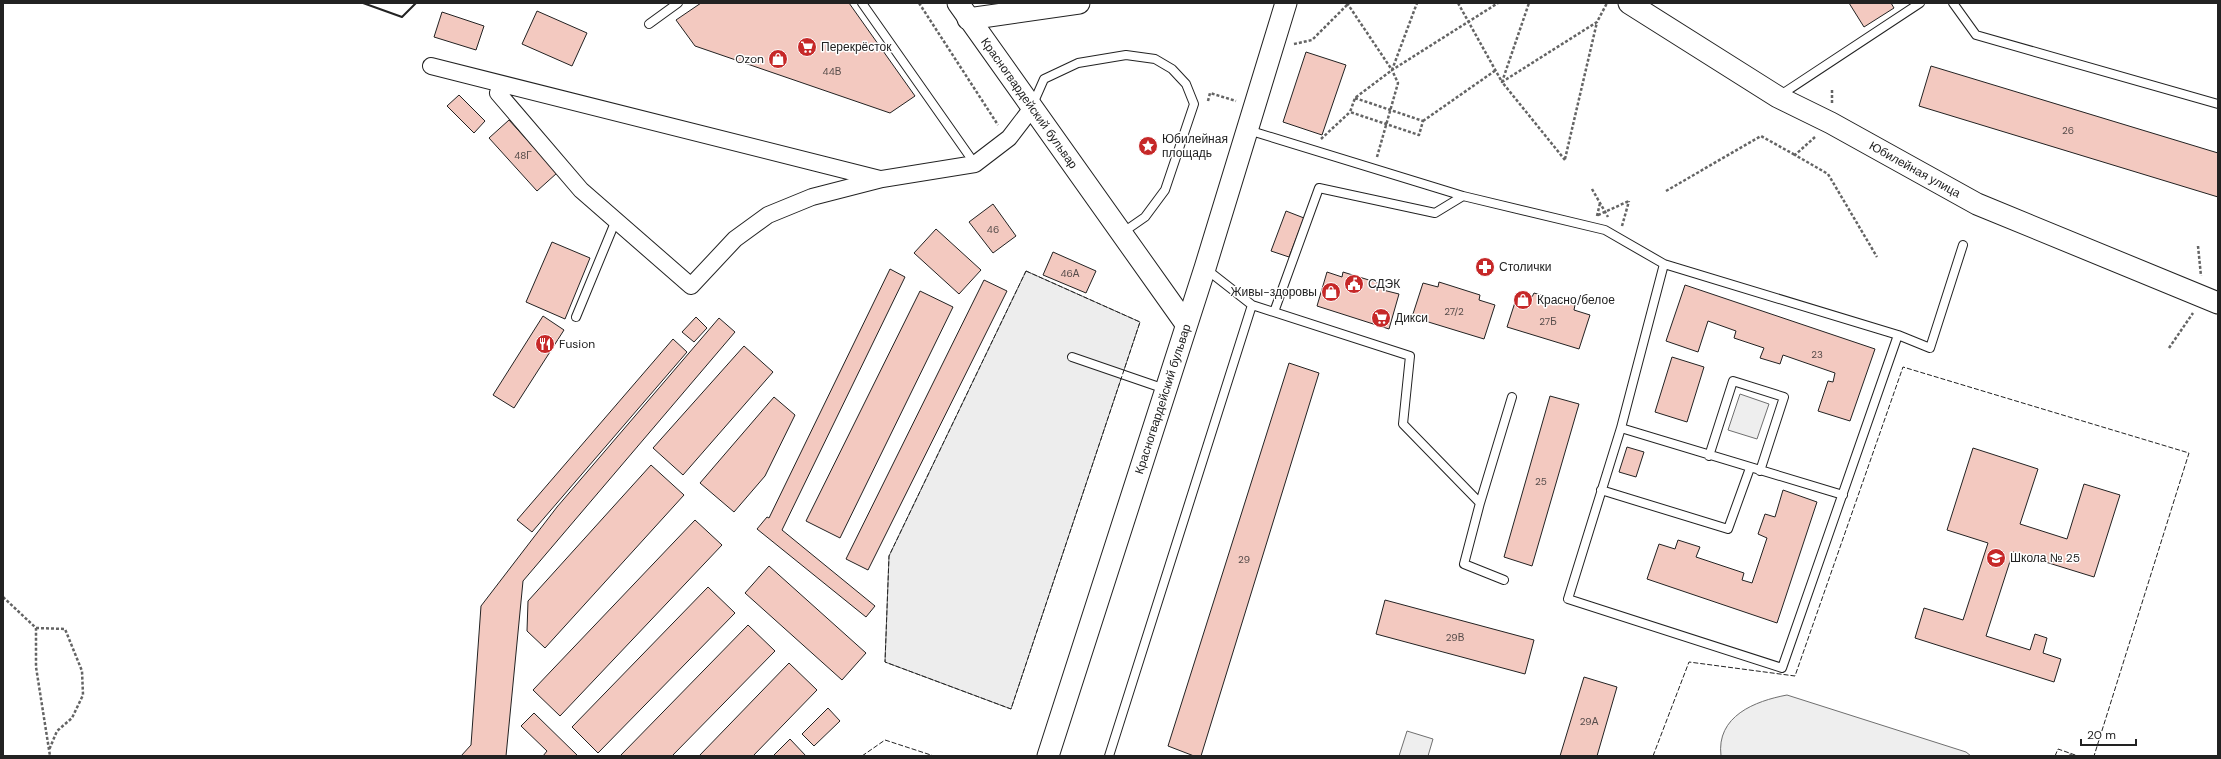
<svg xmlns="http://www.w3.org/2000/svg" width="2221" height="759" viewBox="0 0 2221 759" font-family="'DM Sans',sans-serif">
<rect width="100%" height="100%" fill="#fff"/>
<!-- green -->
<path fill="#eee" stroke="#6f6f6f" d="M1740 394 1769 404 1757 439 1728 430Z
M1787 695 1966 752 1971 756H1721C1716 716 1755 701 1787 695Z
M1407 731 1433 739 1428 756H1399Z"/>
<!-- parking -->
<path fill="#ededed" stroke="#6f6f6f" d="M1026 271 1140 322 1011 709 885 662 889 556Z"/>
<!-- building -->
<path fill="#f3c9c0" stroke="#222" d="M701 3H849L915 96 890 113 695 46 676 20Z
M1849 3H1891L1894 8 1864 27Z
M537 11 587 33 572 66 522 44Z
M442 12 484 26 476 50 434 37Z
M1306 52 1346 65 1322 135 1283 122Z
M1931 66 2218 153V197L1919 106Z
M459 95 485 121 474 133 447 106Z
M509 120 557 173 537 191 489 138Z
M993 204 1016 236 993 253 969 222Z
M1286 211 1304 218 1289 257 1271 251Z
M936 229 981 270 959 294 914 253Z
M552 242 590 258 565 319 526 302Z
M1053 252 1096 271 1086 293 1043 275Z
M890 269 905 277 782 530 875 606 866 617 757 529 767 517 769 518Z
M1327 272 1342 277 1343 272 1385 285 1383 290 1399 294 1389 329 1317 306Z
M984 280 1007 291 868 570 846 559Z
M1439 282 1480 295 1479 300 1495 305 1484 339 1412 317 1423 283 1438 287Z
M1685 285 1875 349 1850 421 1818 411 1828 381 1833 382 1835 373 1783 355 1780 364 1760 358 1764 348 1734 338 1736 331 1708 321 1698 352 1666 341Z
M920 291 953 307 840 538 806 521Z
M1518 293 1532 297 1534 293 1575 305 1574 310 1590 315 1579 349 1507 327Z
M543 316 564 330 514 408 493 395Z
M696 317 707 328 694 342 682 332Z
M719 318 735 332 523 581 506 756H461L471 745 481 606 557 507Z
M673 339 687 352 532 532 517 520Z
M744 346 773 372 683 475 653 448Z
M1672 357 1704 367 1687 422 1655 412Z
M1289 363 1319 373 1201 756H1194L1168 746Z
M1550 396 1579 404 1532 566 1504 557Z
M774 397 795 415 765 476 734 512 700 483Z
M1627 447 1644 452 1636 477 1619 472Z
M1973 448 2038 469 2020 524 2067 539 2084 484 2120 495 2094 577 2013 552 1986 636 2030 650 2035 634 2047 638 2043 653 2061 659 2054 682 1915 638 1924 608 1963 620 1988 543 1947 530Z
M651 465 684 495 545 648 527 631 528 601Z
M1783 490 1817 502 1777 623 1647 579 1659 544 1675 549 1678 540 1700 547 1696 557 1744 573 1742 580 1752 583 1767 538 1758 534 1765 514 1775 517Z
M695 520 722 545 560 716 533 690Z
M769 566 866 653 842 680 745 593Z
M708 587 735 613 598 753 572 727Z
M1385 600 1534 640 1525 674 1376 634Z
M748 625 775 651 672 756H620Z
M789 663 817 690 753 756H699Z
M1584 677 1617 687 1597 756H1560Z
M828 708 840 721 814 746 802 734Z
M534 713 578 756H543L547 751 521 726Z
M790 739 806 756H773Z"/>
<g fill="none" stroke-linecap="round" stroke-linejoin="round">
<!-- service casing -->
<g stroke="#222" stroke-width="10">
<path id="service" d="M862 3 975 164
M1953 3 1976 35 2218 104
M649 24 678 3
M1779 96 1920 3
M1033 104 1044 79 1078 63 1126 55 1155 59 1172 69 1186 84 1194 104 1165 190 1145 217 1122 233
M1248 130 1463 196
M1252 305 1410 356 1403 424 1480 503 1512 397
M1274 312 1319 188 1435 213 1463 196 1605 230 1664 264
M576 317 616 220
M1898 335 1782 668 1568 599 1621 428 1664 264 1898 335 1930 348 1963 245
M1072 357 1165 389
M1621 428 1843 495
M1709 456 1733 381 1784 397 1760 471
M1601 490 1728 529 1750 468
M1480 503 1464 564 1504 580
M1109 756 1252 305 1206 269"/>
</g>
<!-- minor casing -->
<g stroke="#222" stroke-width="18">
<path id="minor" d="M431 66 880 179
M502 84 498 93 581 190 691 286 735 239 768 215 812 197 882 179 975 164 1009 138 1032 108"/>
</g>
<!-- tertiary casing -->
<g stroke="#222" stroke-width="23">
<g id="tertiary">
<path id="s1" d="M958 3 1186 324"/>
<path id="s2" d="M1629 3 1778 97 1831 123 1977 204 2218 303"/>
<path d="M968 19 1079 3"/>
<path id="s3" d="M1048 756 1205 268 1286 3"/>
</g>
</g>
<!-- path -->
<path stroke="#646464" stroke-width="2.5" stroke-dasharray="3 2" stroke-linecap="butt" d="M919 3 998 125
M1347 3 1392 70 1498 3
M1458 3 1502 82 1529 3
M1294 44 1312 40 1347 5
M1355 98 1423 121 1419 135 1350 112 1355 98 1392 70 1417 3
M1208 101 1210 93 1236 101
M1832 103V89
M1423 121 1496 70
M1815 137 1795 155 1828 174 1877 257
M1321 139 1350 112
M1377 157 1398 83 1392 70
M1565 159 1597 22
M1565 160 1502 82 1597 22 1607 3
M1592 189 1608 217
M1666 191 1761 136 1795 155
M1598 215 1629 201
M1597 216 1600 203
M1622 226 1629 201
M2198 246 2201 276
M2169 348 2193 313
M3 597 36 628V667L50 756
M36 628 65 629 82 671 83 695 72 718 57 731 49 750
M2070 756 2071 754"/>
<!-- service -->
<use href="#service" stroke="#fff" stroke-width="8"/>
<!-- minor -->
<use href="#minor" stroke="#fff" stroke-width="16"/>
<!-- tertiary -->
<use href="#tertiary" stroke="#fff" stroke-width="21"/>
<!-- fence -->
<path stroke="#222" stroke-width="1" stroke-dasharray="5 2" stroke-linecap="butt" d="M1026 271 1140 322 1011 709 885 662 889 556Z
M862 756 885 740 934 756
M1653 756 1689 662 1795 676 1903 367 2189 453 2094 756
M2055 756 2058 749 2078 756"/>
<!-- wall -->
<path stroke="#222" stroke-width="2" d="M363 3 402 17 416 3"/>
</g>
<!-- icons -->
<defs>
<g id="supermarket-disc" transform="scale(1)"><circle r="9.5" fill="#c62828" stroke="#fff"/><path d="M-6-5.5h2.5l.6 2H6L4.5 2H-2.5L-4.4-4H-6ZM-1.5 3.2a1.3 1.3 0 1 0 .1 0ZM3 3.2a1.3 1.3 0 1 0 .1 0Z" fill="#fff"/></g>
<g id="shop-disc" transform="scale(1)"><circle r="9.5" fill="#c62828" stroke="#fff"/><path d="M-5-2.5h2.3a2.7 3.5 0 0 1 5.4 0H5L5.5 6h-11ZM-1.5-2.5h3a1.5 2.3 0 0 0-3 0Z" fill="#fff"/></g>
<g id="sight-disc" transform="scale(1)"><circle r="9.5" fill="#c62828" stroke="#fff"/><path d="M0-6L1.8-2.2L6-1.7L2.9 1.2L3.7 5.4L0 3.3L-3.7 5.4L-2.9 1.2L-6-1.7L-1.8-2.2Z" fill="#fff"/></g>
<g id="pharmacy-disc" transform="scale(1)"><circle r="9.5" fill="#c62828" stroke="#fff"/><path d="M-2-6h4v4h4v4h-4v4h-4v-4h-4v-4h4Z" fill="#fff"/></g>
<g id="civic-disc" transform="scale(1)"><circle r="9.5" fill="#c62828" stroke="#fff"/><path d="M-.6-6.5H3V-4.5H.6V-3L4-1V1h2V6H-6V1h2V-1L-.6-3ZM-1.2 2.5V6h2.4V2.5Z" fill="#fff"/></g>
<g id="restaurant-disc" transform="scale(1)"><circle r="9.5" fill="#c62828" stroke="#fff"/><path d="M-5-6h1v4h1v-4h1v4h1v-4h1v5L-1.5 .5V6h-2V.5L-5-1ZM5-6V6H3V1.5H1.5Q1.5-4 5-6Z" fill="#fff"/></g>
<g id="school-disc" transform="scale(1)"><circle r="9.5" fill="#c62828" stroke="#fff"/><path d="M0-5L7-2L0 1L-7-2ZM-4 1L0 2.5L4 1V4Q0 6-4 4Z" fill="#fff"/></g>
</defs>
<g fill-rule="evenodd">
<use href="#supermarket-disc" x="807" y="47"/>
<use href="#shop-disc" x="778" y="59"/>
<use href="#sight-disc" x="1148" y="146"/>
<use href="#pharmacy-disc" x="1485" y="267"/>
<use href="#civic-disc" x="1354" y="284"/>
<use href="#shop-disc" x="1331" y="292"/>
<use href="#shop-disc" x="1523" y="300"/>
<use href="#supermarket-disc" x="1381" y="318"/>
<use href="#restaurant-disc" x="545" y="344"/>
<use href="#school-disc" x="1996" y="558"/>
</g>
<g text-anchor="middle" stroke-width="3" stroke-linejoin="round" paint-order="stroke">
<!-- number labels -->
<g font-size="10" fill="#564c4a">
<text x="832" y="75">44В</text>
<text x="2068" y="134">26</text>
<text x="523" y="159">48Г</text>
<text x="993" y="233">46</text>
<text x="1070" y="277">46А</text>
<text x="1454" y="315">27/2</text>
<text x="1548" y="325">27Б</text>
<text x="1817" y="358">23</text>
<text x="1541" y="485">25</text>
<text x="1244" y="563">29</text>
<text x="1455" y="641">29В</text>
<text x="1589" y="725">29А</text>
</g>
<!-- poi labels -->
<g font-size="12" fill="#222" stroke="#fff" text-anchor="start">
<text x="821" y="51">Перекрёсток</text>
<text x="764" y="63" text-anchor="end">Ozon</text>
<text x="1162" y="143">Юбилейная<tspan x="1162" dy="14">площадь</tspan></text>
<text x="1499" y="271">Столички</text>
<text x="1368" y="288">СДЭК</text>
<text x="1317" y="296" text-anchor="end">Живы-здоровы</text>
<text x="1537" y="304">Красно/белое</text>
<text x="1395" y="322">Дикси</text>
<text x="559" y="348">Fusion</text>
<text x="2010" y="562">Школа № 25</text>
</g>
<!-- street labels -->
<g font-size="12" fill="#222" stroke="#fff">
<text dy="4" stroke="none"><textPath href="#s1" startOffset="123">Красногвардейский бульвар</textPath></text>
<text dy="4" stroke="none"><textPath href="#s2" startOffset="331">Юбилейная улица</textPath></text>
<text dy="4" stroke="none"><textPath href="#s3" startOffset="375">Красногвардейский бульвар</textPath></text>
</g>
</g>
<!-- border -->
<rect width="2221" height="759" fill="none" stroke="#222222" stroke-width="8"/>
<!-- scale -->
<path d="M2081 739v6h55v-6" fill="none" stroke="#222222" stroke-width="2"/>
<text x="2087" y="739" font-size="12" fill="#222222" stroke="#ffffff" stroke-width="3" paint-order="stroke">20 m</text>
</svg>
